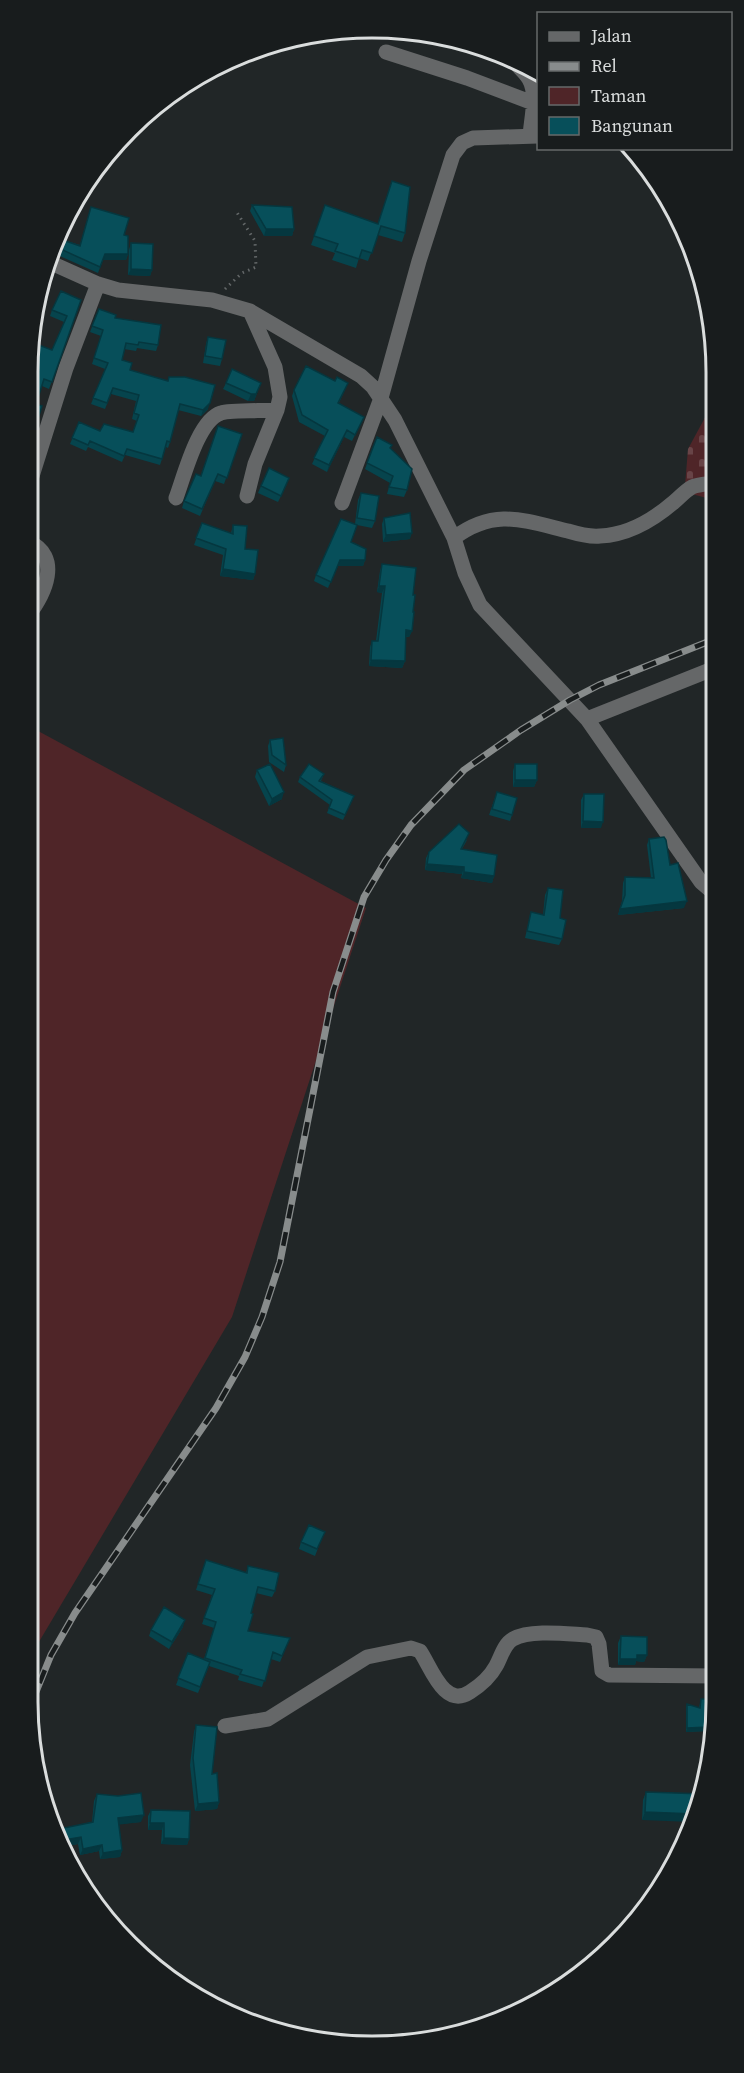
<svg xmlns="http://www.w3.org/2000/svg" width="744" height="2073" viewBox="0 0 744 2073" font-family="'Source Serif 4',serif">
<defs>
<pattern id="cemetery-stones" width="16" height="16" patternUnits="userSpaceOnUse" patternTransform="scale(1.5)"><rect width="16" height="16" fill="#4f2528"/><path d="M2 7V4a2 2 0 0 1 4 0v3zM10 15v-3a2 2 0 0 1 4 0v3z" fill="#684447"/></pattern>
</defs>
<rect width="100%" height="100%" fill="#212627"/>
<!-- green -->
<path fill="#4f2528" d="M27 725 366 908 232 1317 27 1662Z"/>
<!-- cemetery -->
<path fill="url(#cemetery-stones)" d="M714 401V500L692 494 685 486 688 449Z"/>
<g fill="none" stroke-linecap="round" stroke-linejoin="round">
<!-- path -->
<path stroke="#646869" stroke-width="3" stroke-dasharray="1.5 4.5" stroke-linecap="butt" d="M225 289 242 273 256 267 255 241 236 211"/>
<!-- minor -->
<path stroke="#656768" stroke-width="15" d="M386 52 467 78 533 103
M513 60C518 67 525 72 529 79 538 94 531 119 530 136
M49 262 98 284 118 290 212 300 250 311 361 376 373 387 395 420 454 538 465 573 480 605 587 719 701 882 715 894
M27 492 66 368 98 284
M247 496 255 464 277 410 280 397 275 367 250 311
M176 498C184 477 198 420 221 413 230 410 264 411 277 410
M342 503 381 398 419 261 453 155 462 143 473 138 538 136
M454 538C494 508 523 520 568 531 578 534 590 537 600 536 628 535 653 520 674 502 680 497 685 491 692 487 698 484 707 484 714 483
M27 541C63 556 45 594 27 617
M587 719 715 668
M225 1726 268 1719 367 1657 411 1648 420 1651C431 1667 444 1709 470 1692 481 1685 490 1677 496 1666 501 1657 504 1644 513 1639 530 1629 568 1634 587 1635L596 1637 599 1644 602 1671 609 1675 717 1676"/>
<!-- rail casing -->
<g stroke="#888c8c" stroke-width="7">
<path id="rail" d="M29 1709 51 1655 75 1613 216 1408 245 1357 262 1317 280 1262 333 992 364 897 386 860 411 825 464 770 521 730 570 700 599 685 715 639"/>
</g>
<!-- rail -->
<use href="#rail" stroke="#181c1d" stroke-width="4.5" stroke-dasharray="14" stroke-linecap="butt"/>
</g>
<!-- wall -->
<path fill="#06444d" d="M252 205 294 229 292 236H264L250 211Z
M325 205 405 233 402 242 378 235 368 261 359 258 356 268 332 260 335 253 311 245Z
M91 207 124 235 128 254 126 260H103L98 273 53 253 60 239 80 245Z
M131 243 152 270 150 276 128 275 129 250Z
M81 300 49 389 42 386 36 404 32 437 30 443H27V385L29 380 27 379V372L52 350 64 322 50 316 52 310Z
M99 309 115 318 158 345 156 351 137 348 136 351 124 349 122 360 130 370 208 409 201 416 178 410 170 442 168 448 166 447 160 465 125 455 122 462 88 447 86 451 70 444 79 422 100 431 133 432 137 421 132 419 136 401 111 394 105 409 91 404 105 369 92 364 101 336 90 332Z
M208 337 222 359 220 366 203 363 206 344Z
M335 381 348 383 339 403 364 417 352 441 344 437 327 472 312 464 325 436 299 422 292 396 294 390Z
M226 383H261L254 401H248L223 389Z
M242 434 224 484 215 481 200 516 182 508 184 501 200 476Z
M377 437 391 449 407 490 404 497 387 494 390 483 365 469Z
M287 484 278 502 258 493 261 486Z
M361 493 375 521 372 528 357 525 351 542 365 560 363 566H338L328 588 314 581 316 575 355 524 358 500Z
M384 518 410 539 383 542 382 524Z
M202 523 231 533 233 525 245 549 255 574 253 580 220 576 223 555 194 545Z
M382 564 413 595 412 631 409 637H405V661L402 668 369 666 370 647 372 641H376L382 593 377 592 380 571Z
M270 740 286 765 284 772 269 762 268 746Z
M515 764 537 780 534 787H513V771Z
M257 770 282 799 269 806 255 777Z
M324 774 321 781 354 796 343 820 327 813 330 805 298 782 300 777Z
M497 792 512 815 510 821 489 815Z
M584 794 601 828H581V800Z
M649 839 670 865 684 908 618 915 622 901 623 883 625 877 651 878 647 845Z
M467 840 462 849 494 876 492 883 461 878 462 874 425 870 426 858 429 852Z
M548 888 560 918 562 939 559 945 525 938 531 912 543 915 545 895Z
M322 1538 315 1556 299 1549 301 1542Z
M206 1560 246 1573 248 1566 275 1591 272 1597 256 1593 248 1631 290 1638 280 1662 271 1659 262 1687 238 1680 239 1676 209 1666 198 1693 176 1685 188 1653 204 1659 214 1628 202 1624 212 1595 196 1590Z
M183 1627 169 1649 149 1636 151 1630Z
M713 1630 717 1667 709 1666 711 1637Z
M621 1636 647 1655 644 1662 636 1661 635 1665H618V1643Z
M701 1699H717L711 1746 707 1745V1731L686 1732V1707L687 1704 699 1708Z
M196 1725 212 1774 219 1802 217 1809 195 1811 190 1765 194 1732Z
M646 1792 704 1794 642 1820 643 1800Z
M97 1794 141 1822 119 1824 122 1850 120 1857 100 1859 99 1851 80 1855 78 1844 62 1847 53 1833 54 1830 92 1822 94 1801Z
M151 1810 189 1839 187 1845 161 1844 162 1830H148V1816Z"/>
<!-- shaded-wall -->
<path fill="#05373f" d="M266 229H294L292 236H264Z
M105 254H128L126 260H103L98 273Z
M131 269 152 270 150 276 128 275Z
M261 383 254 401H248L251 394Z
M210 403 208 409 201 416 203 410Z
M347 430 344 437 327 472 329 465Z
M412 533 410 539 383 542 386 535Z
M340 560H365L363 566H338L328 588Z
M223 569 255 574 253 580 220 576Z
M379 586H385L382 593 377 592Z
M406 630 412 631 409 637 403 636Z
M371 660 405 661 402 668 369 666Z
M515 780H537L534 787H513Z
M284 792 282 799 269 806 272 799Z
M583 821 603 822 601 828H581Z
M427 864 464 867 462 874 425 870Z
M464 872 494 876 492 883 461 878Z
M687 901 684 908 618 915 620 909Z
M185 1620 183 1627 169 1649 172 1642Z
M637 1655H647L644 1662 636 1661 635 1665H618L620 1659Z
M711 1660H717V1667L709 1666Z
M708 1727 707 1731 686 1732 687 1728Z
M708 1742H712L711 1746 707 1745Z
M219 1802 217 1809 195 1811 198 1804Z
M645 1812 695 1814 691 1822 642 1820Z
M144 1815 141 1822 116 1825 118 1818Z
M150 1823H164L162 1830H148Z
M81 1837 78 1844 62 1847 58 1841Z
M164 1838 189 1839 187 1845 161 1844Z
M102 1845 99 1851 80 1855 83 1849Z
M122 1850 120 1857 100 1859 103 1853Z"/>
<!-- building -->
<path fill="#074f5a" stroke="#05373f" stroke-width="1.5" d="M392 181 410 187 405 233 381 226 372 253 362 250 359 259 335 251 338 244 314 236 325 205 378 224Z
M252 205 292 207 294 229H266Z
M91 207 129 218 124 235 128 236V254H105L100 267 56 247 60 239 80 246Z
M131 243 153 244 152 270 131 269Z
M61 291 81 300 52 382 44 379 36 404 42 406 32 437 27 435V387L31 373 27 372 31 342 52 350 67 316 52 310Z
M99 309 116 315 115 318 161 325 158 345 139 342 138 345 126 343 122 360 132 363 130 370 168 381 169 377H185L215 385 210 403 203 410 180 404 170 442 167 441 162 459 127 449 124 456 90 441 88 445 72 438 79 422 100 431 104 424 133 432 139 415 134 413 139 395 113 388 107 403 93 398 108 363 94 358 103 330 92 326Z
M208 337 226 340 222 359 205 356Z
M306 366 335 381 337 377 348 383 338 403 364 417 355 435 347 430 329 465 314 458 328 430 302 415 294 390Z
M232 369 261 383 256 394H251L226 383Z
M218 426 242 434 227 478 218 474 202 509 184 501 196 474 201 476Z
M377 437 392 445 390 448 412 469 407 490 389 487 393 476 367 463Z
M269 468 289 478 281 496 261 486Z
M361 493 379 496 375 521 357 518Z
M410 513 412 533 386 535 384 518Z
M341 519 357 525 351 542 366 549 365 560H340L331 582 316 575Z
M202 523 233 534V525L247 526 245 549 258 550 255 574 223 569 226 549 196 538Z
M382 564 416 568 413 595H415L413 612H414L412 631 406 630 405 661 371 660 372 641H378L385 586H379Z
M27 569 29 592H27Z
M283 738 286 765 272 755 270 740Z
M270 764 284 792 272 799 257 770Z
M309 764 324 774 319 781 354 796 345 815 329 808 332 800 300 777Z
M515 764H537V780H515Z
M497 792 517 798 512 815 492 809Z
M584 794H604L603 822 583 821Z
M459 824 469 833 461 849 497 855 494 876 464 872V867L427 864 429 852Z
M664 837 666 840 670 865 678 863 687 901 620 909 625 895V877L654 878 649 839Z
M548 888 563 890 560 918 566 920 562 939 527 931 531 912 544 915Z
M309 1525 325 1532 317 1549 301 1542Z
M206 1560 247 1573 248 1566 279 1573 275 1591 258 1587 251 1613 253 1614 248 1631 290 1638 282 1656 273 1652 265 1681 240 1674 242 1670 205 1658 216 1622 204 1618 215 1589 198 1584Z
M164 1607 185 1620 172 1642 151 1630Z
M713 1630 717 1631V1660H711Z
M621 1636 647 1637V1655H637V1659H620Z
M188 1653 210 1662 200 1687 178 1678Z
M701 1699H717L712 1742H708V1727L687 1728V1704L700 1708Z
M196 1725 217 1727 212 1774 217 1773 219 1802 198 1804 193 1758Z
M646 1792 704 1794 695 1814 645 1812Z
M141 1793 144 1815 118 1818 122 1850 103 1853 102 1845 83 1849 81 1837 58 1841 55 1835 54 1830 93 1822 97 1794 118 1796Z
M151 1810 190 1811 189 1839 164 1838V1823H150Z"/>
<!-- crop -->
<path d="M0 0H744V2073H0ZM372 38H372A334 334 0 0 1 706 372V1702A334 334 0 0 1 372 2036H372A334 334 0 0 1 38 1702V372A334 334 0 0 1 372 38Z" fill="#181c1d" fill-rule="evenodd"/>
<path fill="none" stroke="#dadddd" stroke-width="3" d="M372 38H372A334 334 0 0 1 706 372V1702A334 334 0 0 1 372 2036H372A334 334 0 0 1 38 1702V372A334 334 0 0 1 372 38Z"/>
<!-- legend -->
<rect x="537" y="12" width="195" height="138" fill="#181c1d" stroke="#66696a" stroke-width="1.5"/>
<rect x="549" y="32" width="30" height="9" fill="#656768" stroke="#66696a" stroke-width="1.5"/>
<text x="591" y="42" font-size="18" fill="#dadddd">Jalan</text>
<rect x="549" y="62" width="30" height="9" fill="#888c8c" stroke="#66696a" stroke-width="1.5"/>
<text x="591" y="72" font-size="18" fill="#dadddd">Rel</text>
<rect x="549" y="87" width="30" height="18" fill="#4f2528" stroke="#66696a" stroke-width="1.5"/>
<text x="591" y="102" font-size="18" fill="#dadddd">Taman</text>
<rect x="549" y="117" width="30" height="18" fill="#074f5a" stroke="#66696a" stroke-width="1.5"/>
<text x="591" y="132" font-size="18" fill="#dadddd">Bangunan</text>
</svg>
